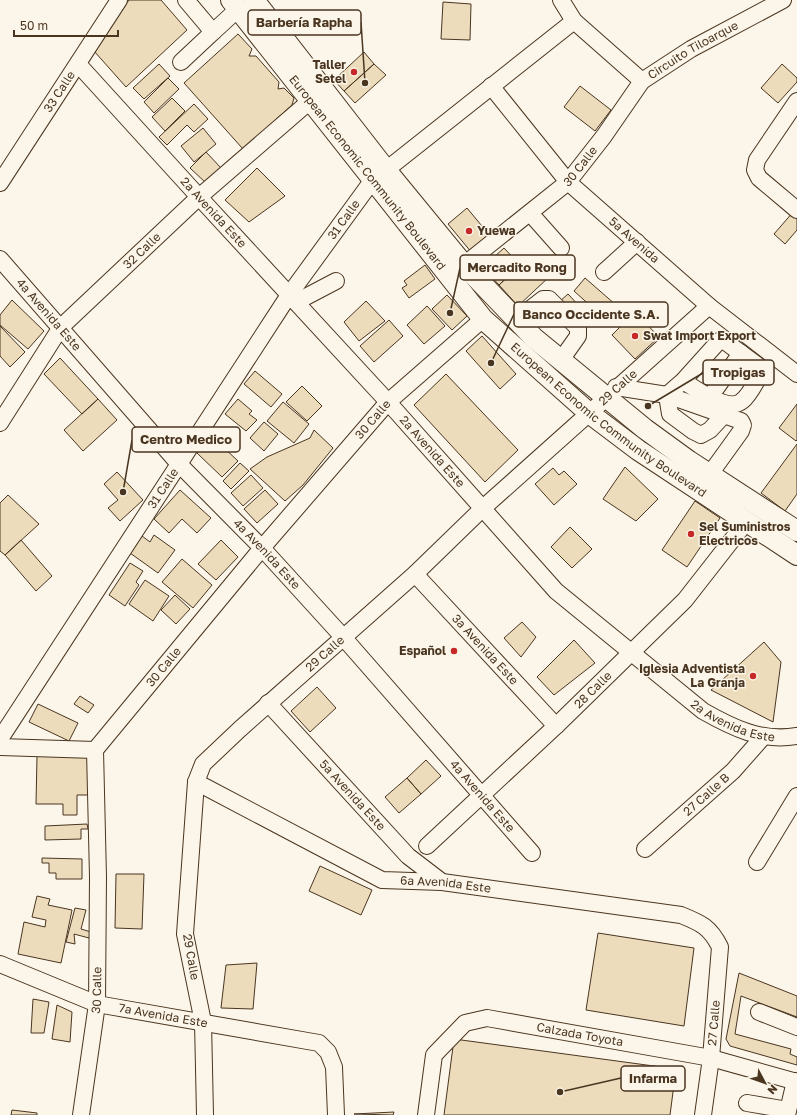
<svg xmlns="http://www.w3.org/2000/svg" width="797" height="1115" viewBox="0 0 797 1115" font-family="'Golos Text',sans-serif">
<rect width="100%" height="100%" fill="#fbf6e9"/>
<!-- building -->
<path fill="#ecdcbc" stroke="#4a3520" d="M129 0H161L187 30 126 87 94 51Z
M443 2 471 4 470 40 441 39Z
M238 34 252 49 249 56H256L279 82 278 89 284 88 294 98 292 105 243 149 184 83Z
M364 52 374 64 344 91 334 80Z
M159 64 170 76 144 99 133 88Z
M374 64 386 75 355 103 344 91Z
M782 64 797 78V82L778 103 761 88Z
M168 78 179 89 154 113 144 102Z
M580 86 611 110 595 131 564 107Z
M172 98 185 111 165 131 152 117Z
M194 104 208 119 194 132 187 125 167 145 159 137Z
M203 128 216 144 194 162 181 146Z
M206 152 221 168 206 183 190 168Z
M257 168 285 196 249 222 225 200Z
M467 208 491 237 472 253 448 224Z
M794 211 797 214V230L785 244 774 234Z
M504 248 520 265 499 285 483 267Z
M530 256 549 277 518 306 499 285Z
M425 265 435 279 409 298 402 288 407 285 404 281Z
M585 278 616 305 604 318 574 291Z
M568 294 581 308 563 325 549 311Z
M447 295 467 316 452 330 432 309Z
M12 300 44 331 28 349 0 325V315Z
M366 301 385 321 359 341 344 322Z
M427 306 445 326 424 344 407 325Z
M635 312 659 337 635 359 612 335Z
M389 320 403 336 374 362 360 346Z
M0 326 25 352 10 367 0 356Z
M482 336 516 374 500 389 466 351Z
M60 358 98 399 82 414 44 374Z
M255 371 282 394 271 407 244 384Z
M446 374 518 450 485 482 414 405Z
M302 386 322 406 307 421 286 402Z
M98 399 117 420 83 451 64 430Z
M238 399 252 411 249 414 257 420 246 431 225 414Z
M283 402 309 424 294 443 267 421Z
M797 404V440L796 441 779 428Z
M264 422 278 434 264 451 250 438Z
M314 430 333 448 303 485 285 501 250 469 267 457 310 438Z
M208 433 238 461 222 477 197 453Z
M797 444V494L785 511 761 493Z
M240 463 249 471 231 489 223 481Z
M625 467 658 499 636 521 603 499Z
M553 468 559 475 564 471 577 484 554 505 535 484Z
M117 472 143 500 120 521 108 508 118 500 104 484Z
M251 475 263 488 243 506 231 493Z
M180 490 211 518 197 533 182 519 169 533 154 519Z
M265 490 278 504 257 523 244 509Z
M8 495 39 524 5 555 0 551V503Z
M695 501 720 518 687 567 662 550Z
M570 527 592 549 572 568 551 547Z
M154 535 175 550 158 573 130 553 142 536 150 542Z
M21 540 52 576 36 591 5 555Z
M221 540 238 557 216 580 198 564Z
M182 559 212 585 193 608 162 582Z
M130 563 143 571 136 582 139 585 125 606 109 595Z
M145 580 169 596 153 621 129 604Z
M175 595 190 609 176 624 161 610Z
M522 622 536 637 521 657 504 638Z
M574 640 595 663 554 695 537 677Z
M764 642 781 662 773 722 711 690Z
M317 687 336 708 310 732 291 711Z
M80 696 94 705 88 713 74 704Z
M38 704 78 723 69 741 29 722Z
M37 756H89V795H77V815H63V804H36Z
M426 760 441 776 421 794 407 778Z
M407 778 421 794 399 813 385 797Z
M87 824 88 829H81V839L45 840V826Z
M42 858 82 859V879H56V873H49V863H42Z
M320 866 372 890 361 915 309 891Z
M116 874H144L142 929 115 928Z
M37 896 50 899 48 905 72 910 61 963 18 954 24 922 45 927 46 920 32 917Z
M75 908 86 910 81 929 91 932 89 938 74 934 75 944 66 942Z
M598 933 694 948 684 1026 586 1010Z
M257 963 253 1009 221 1008 226 965Z
M739 973 797 996V1017L741 996 735 1034 791 1049 790 1054 797 1057V1065L730 1046 726 1039Z
M33 999 49 1002 44 1033H31Z
M57 1005 72 1012 70 1042 52 1039Z
M454 1039 676 1069 670 1115H444Z
M12 1110 37 1113V1115H11Z
M394 1112 393 1115 354 1114Z"/>
<g fill="none" stroke-linecap="round" stroke-linejoin="round">
<!-- minor casing -->
<g stroke="#4a3520" stroke-width="18">
<g id="minor">
<path d="M561 0 574 21 642 81"/>
<path d="M213 32 238 9"/>
<path d="M181 62 213 32 186 0"/>
<path id="s1" d="M78 64 199 197 388 402 556 591 703 711C733 728 761 742 797 736"/>
<path id="s2" d="M491 86 568 182 709 306 797 374"/>
<path d="M797 101 757 160 755 170 759 178 797 210"/>
<path d="M386 170 574 21"/>
<path id="s3" d="M0 183 119 0"/>
<path d="M530 213 561 248"/>
<path id="s4" d="M0 259 179 464 262 548 343 637 532 853"/>
<path id="s5" d="M464 265 568 182 604 136 642 81 691 49 783 0"/>
<path d="M604 272 637 242"/>
<path d="M296 302 336 281"/>
<path d="M516 320 543 299H549L578 328V336L561 360"/>
<path d="M683 381C696 389 728 413 742 401 750 395 756 381 761 373L757 365 723 340 719 341 683 381 667 395 670 414 693 431 701 435 710 430 723 416"/>
<path d="M616 387 667 395 741 421 743 425 741 431 710 474"/>
<path d="M710 397 741 353"/>
<path id="s6" d="M0 423 61 327 199 197 310 101"/>
<path id="s7" d="M415 574 556 726"/>
<path id="s8" d="M268 703 408 856 442 882"/>
<path id="s9" d="M0 739 289 295 372 181"/>
<path d="M0 747 95 750"/>
<path id="s10" d="M196 782 382 880 442 882 681 915C701 923 710 927 720 947L711 1058 703 1115"/>
<path id="s11" d="M427 846 556 726 685 600 746 522"/>
<path id="s12" d="M645 849 733 771 763 737"/>
<path d="M757 862 797 796"/>
<path id="s13" d="M0 964 97 1004 319 1043 328 1052 334 1067 336 1115"/>
<path d="M759 1012 797 1027"/>
<path d="M747 1103 788 1110"/>
<path id="s14" d="M81 1115 97 1004 98 877 95 750 262 548 388 402 483 319"/>
<path id="s15" d="M205 1115 203 1022 185 934 196 782 203 764 240 729 415 574 483 508 709 306"/>
<path id="s16" d="M426 1115 434 1055 465 1023 487 1018 711 1058 797 1082"/>
<path d="M787 1115 795 1081"/>
</g>
</g>
<!-- major casing -->
<g stroke="#4a3520" stroke-width="22">
<g id="major">
<path id="s17" d="M231 0 483 319 589 413 638 450 797 555"/>
<path d="M254 0 386 170 464 265 534 338 645 429 689 461 797 531"/>
</g>
</g>
<!-- minor -->
<use href="#minor" stroke="#fbf6e9" stroke-width="16"/>
<!-- major -->
<use href="#major" stroke="#fbf6e9" stroke-width="20"/>
</g>
<!-- markers -->
<g fill="#c62828" stroke="#fbf6e9" stroke-width="1.5">
<circle cx="354" cy="72" r="4"/>
<circle cx="469" cy="231" r="4"/>
<circle cx="635" cy="336" r="4"/>
<circle cx="691" cy="534" r="4"/>
<circle cx="454" cy="651" r="4"/>
<circle cx="753" cy="676" r="4"/>
</g>
<g text-anchor="middle" stroke-width="3" stroke-linejoin="round" paint-order="stroke">
<!-- street labels -->
<g font-size="12" fill="#4a3520" stroke="#fbf6e9">
<text dy="4" stroke="none"><textPath href="#s5" startOffset="318">Circuito Tiloarque</textPath></text>
<text dy="4" stroke="none"><textPath href="#s3" startOffset="109">33 Calle</textPath></text>
<text dy="4" stroke="none"><textPath href="#s5" startOffset="153">30 Calle</textPath></text>
<text dy="4" stroke="none"><textPath href="#s17" startOffset="220">European Economic Community Boulevard</textPath></text>
<text dy="4" stroke="none"><textPath href="#s1" startOffset="201">2a Avenida Este</textPath></text>
<text dy="4" stroke="none"><textPath href="#s9" startOffset="623">31 Calle</textPath></text>
<text dy="4" stroke="none"><textPath href="#s2" startOffset="211">5a Avenida</textPath></text>
<text dy="4" stroke="none"><textPath href="#s6" startOffset="225">32 Calle</textPath></text>
<text dy="4" stroke="none"><textPath href="#s4" startOffset="74">4a Avenida Este</textPath></text>
<text dy="4" stroke="none"><textPath href="#s15" startOffset="915">29 Calle</textPath></text>
<text dy="4" stroke="none"><textPath href="#s14" startOffset="798">30 Calle</textPath></text>
<text dy="4" stroke="none"><textPath href="#s17" startOffset="568">European Economic Community Boulevard</textPath></text>
<text dy="4" stroke="none"><textPath href="#s1" startOffset="525">2a Avenida Este</textPath></text>
<text dy="4" stroke="none"><textPath href="#s9" startOffset="299">31 Calle</textPath></text>
<text dy="4" stroke="none"><textPath href="#s4" startOffset="398">4a Avenida Este</textPath></text>
<text dy="4" stroke="none"><textPath href="#s7" startOffset="103">3a Avenida Este</textPath></text>
<text dy="4" stroke="none"><textPath href="#s15" startOffset="519">29 Calle</textPath></text>
<text dy="4" stroke="none"><textPath href="#s14" startOffset="474">30 Calle</textPath></text>
<text dy="4" stroke="none"><textPath href="#s11" startOffset="228">28 Calle</textPath></text>
<text dy="4" stroke="none"><textPath href="#s1" startOffset="933">2a Avenida Este</textPath></text>
<text dy="4" stroke="none"><textPath href="#s8" startOffset="125">5a Avenida Este</textPath></text>
<text dy="4" stroke="none"><textPath href="#s12" startOffset="82">27 Calle B</textPath></text>
<text dy="4" stroke="none"><textPath href="#s4" startOffset="722">4a Avenida Este</textPath></text>
<text dy="4" stroke="none"><textPath href="#s10" startOffset="274">6a Avenida Este</textPath></text>
<text transform="translate(191 957) rotate(80)" y="4">29 Calle</text>
<text dy="4" stroke="none"><textPath href="#s14" startOffset="126">30 Calle</textPath></text>
<text dy="4" stroke="none"><textPath href="#s13" startOffset="172">7a Avenida Este</textPath></text>
<text transform="translate(714 1023) rotate(-85)" y="4">27 Calle</text>
<text dy="4" stroke="none"><textPath href="#s16" startOffset="222">Calzada Toyota</textPath></text>
</g>
<!-- poi labels -->
<g font-size="12" font-weight="bold" fill="#4a3520" stroke="#fbf6e9" text-anchor="end">
<text x="346" y="69">Taller<tspan x="346" dy="14">Setel</tspan></text>
<text x="477" y="235" text-anchor="start">Yuewa</text>
<text x="643" y="340" text-anchor="start">Swat Import Export</text>
<text x="699" y="531" text-anchor="start">Sel Suministros<tspan x="699" dy="14">Electricos</tspan></text>
<text x="446" y="655">Español</text>
<text x="745" y="673">Iglesia Adventista<tspan x="745" dy="14">La Granja</tspan></text>
</g>
</g>
<!-- callouts -->
<path fill="none" stroke="#4a3520" stroke-width="1.5" d="M365 83L361 22M450 313L460 268M491 363L514 314M648 406L703 373M123 492L132 440M560 1092L621 1078"/>
<g fill="#4a3520" stroke="#fbf6e9" stroke-width="1.5">
<circle cx="365" cy="83" r="4"/>
<circle cx="450" cy="313" r="4"/>
<circle cx="491" cy="363" r="4"/>
<circle cx="648" cy="406" r="4"/>
<circle cx="123" cy="492" r="4"/>
<circle cx="560" cy="1092" r="4"/>
</g>
<g fill="#fbf6e9" stroke="#4a3520" stroke-width="1.5">
<rect x="248" y="10" width="113" height="25" rx="4"/>
<rect x="460" y="255" width="115" height="25" rx="4"/>
<rect x="514" y="302" width="154" height="25" rx="4"/>
<rect x="703" y="360" width="71" height="25" rx="4"/>
<rect x="132" y="427" width="108" height="25" rx="4"/>
<rect x="621" y="1066" width="64" height="25" rx="4"/>
</g>
<g font-size="13" text-anchor="middle" font-weight="bold" fill="#4a3520">
<text x="304" y="27">Barbería Rapha</text>
<text x="517" y="272">Mercadito Rong</text>
<text x="591" y="319">Banco Occidente S.A.</text>
<text x="738" y="377">Tropigas</text>
<text x="186" y="444">Centro Medico</text>
<text x="653" y="1083">Infarma</text>
</g>
<!-- north arrow -->
<g transform="translate(765 1083) rotate(131)" stroke="#fbf6e9" stroke-width="3" paint-order="stroke">
<path d="M0-3L7 15L0 10L-7 15Z" fill="#4a3520"/>
<text y="-6" font-size="11" font-weight="bold" text-anchor="middle" fill="#4a3520">N</text>
</g>
<!-- scale -->
<path d="M14 30v6h104v-6" fill="none" stroke="#4a3520" stroke-width="2"/>
<text x="20" y="30" font-size="12" fill="#4a3520" stroke="#fbf6e9" stroke-width="3" paint-order="stroke">50 m</text>
</svg>
